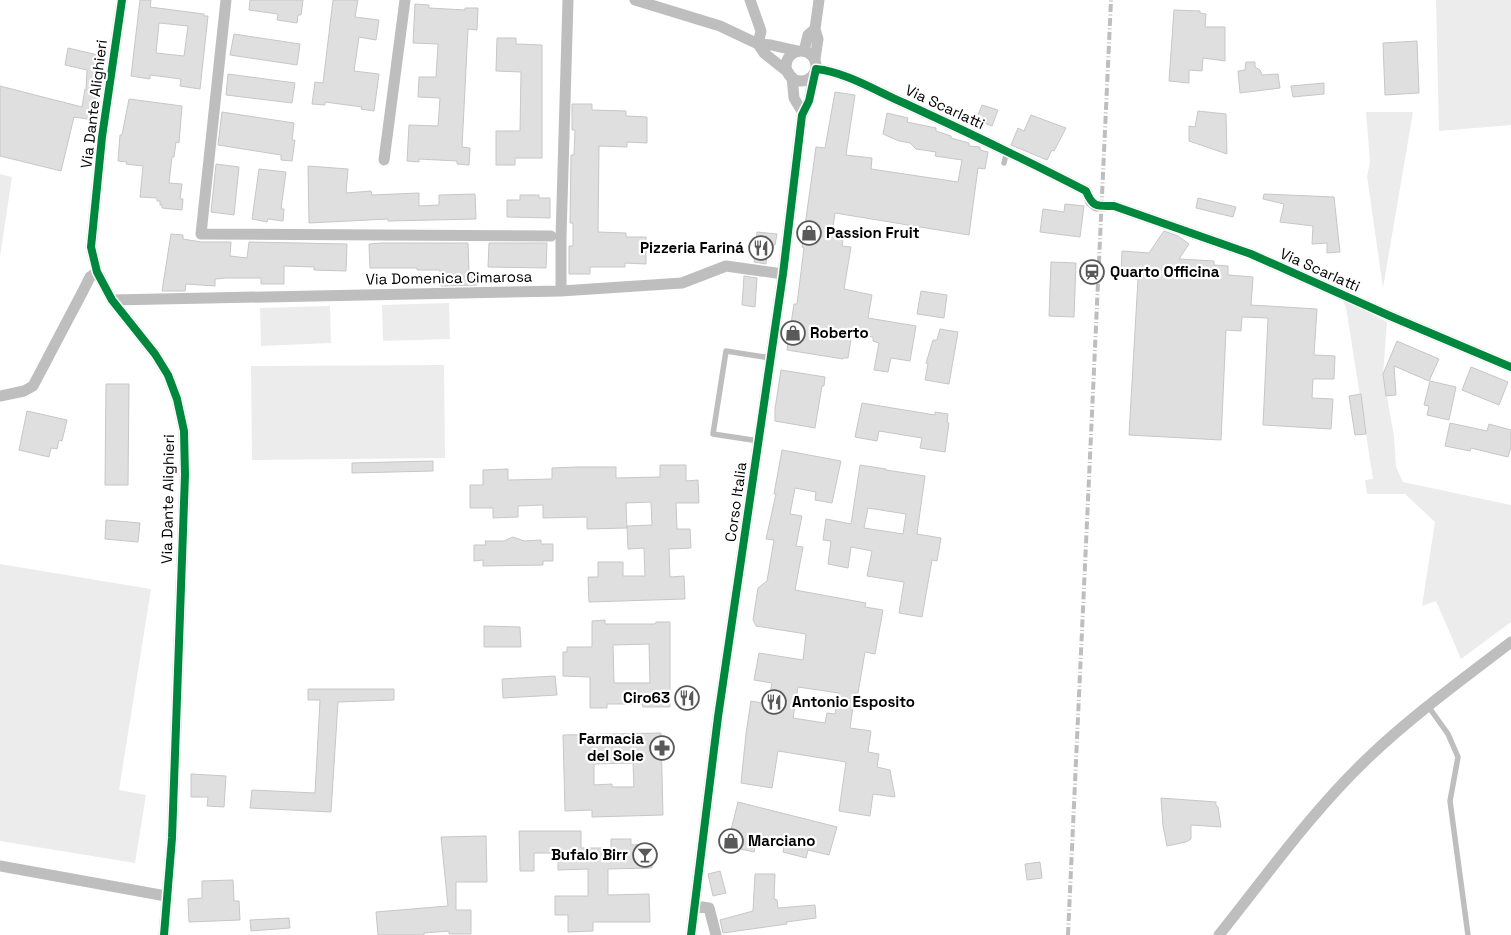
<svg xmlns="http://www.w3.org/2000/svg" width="1511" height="935" viewBox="0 0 1511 935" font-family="'Space Grotesk',sans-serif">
<rect width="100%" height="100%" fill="#fff"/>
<!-- green -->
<path fill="#ececec" d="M1436 0H1511V125L1439 131Z
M1366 112H1413L1383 288 1367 176 1370 162Z
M0 174 12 177 0 257Z
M1342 299 1387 322 1383 375 1394 436 1396 467 1403 482 1511 505V622L1461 659 1436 601 1422 606 1435 522 1405 494H1367L1365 480 1373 479 1346 307Z
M449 303 450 339 383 341 382 305Z
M330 306 331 343 261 346 260 308Z
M444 365 445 458 252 460 251 366Z
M0 564 151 589 119 790 146 795 135 863 0 841Z"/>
<!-- building -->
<path fill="#dfdfdf" stroke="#c7c7c7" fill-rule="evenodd" d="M140 0H151L150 7 204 14V16H208L200 89 180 86 181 79 150 75V79L131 76ZM159 23 188 26 184 56 156 53Z
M250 0H303L301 15H298L297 23 277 20 278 14 249 10Z
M333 0H358L355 17 379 20 376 40 359 37 354 71 379 74 374 111 361 109 362 107 325 102V105L312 104 315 82 323 83Z
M415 4 429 5V8L465 10V8H478L477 30 468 29 462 147 470 148 469 165 457 164V161L419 159V162L407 161 409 125 438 126 440 98 418 97 419 77H436L438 44 413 43Z
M1174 10 1200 11V13L1206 14 1205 27H1225V61L1203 58 1202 71 1189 70V83L1169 81Z
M234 34 300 44 297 65 230 55Z
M497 38H516V44L542 45V158H515V165H496V131H520L521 72 496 71Z
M1417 41 1419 93 1385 95 1383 43Z
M68 48 102 56 93 120 74 117 61 171 0 156V86L82 107 85 89 86 90 87 70 65 65Z
M1246 62H1255V67L1260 70 1262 75 1278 74 1280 88 1240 93 1238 71 1245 70Z
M228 74 295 83 292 103 226 95Z
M1324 83V94L1293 97 1291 86Z
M835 92 855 95 846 155 872 158 871 169 958 182 962 160 935 156 936 152 916 149 910 143 899 141 883 134 887 113 908 118 907 122 936 128V131L951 136V138L969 143V146L980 147V150L988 152 985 169 978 168 969 235 835 213 832 234 836 235V239L843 240 842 246 851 247 844 289 872 295 868 318 916 326 910 361 891 358 888 372 874 370 879 343 873 341V337L852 333 848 358H843V359L787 350 794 304H797L804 248 802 247 816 147 825 148Z
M129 99 182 106 179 143 176 142 174 157H172L169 183 182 184 180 199H183L182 210 162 208V205H160V201H157V198L140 197 143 166 126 164 127 162 118 161 120 135H122Z
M572 104H592V110L626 111V116L647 117V143L627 142V147L599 146 598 232 626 233V237H646V264L625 263V267H590V274H569V246H573V223H570L571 155H574L575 130H572Z
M982 105 998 110 992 126 976 120Z
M1198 111 1226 114 1227 154 1189 141V126L1195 127Z
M222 112 294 123 292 140H295L292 161 281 160V155L218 145Z
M1031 115 1066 128 1054 151 1052 150 1047 160 1011 145 1018 128 1024 131Z
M216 164 239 167 234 215 211 212Z
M308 166 348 169 346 193 371 191 372 195 419 193V206L439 205V195L475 194 476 219 388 221V219L309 223Z
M259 169 286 172 281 209H284L283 221 268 219 267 222 252 219Z
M1264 194 1334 197 1340 252 1327 253V243L1312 244 1313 226 1280 222 1284 204 1263 199Z
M520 195H539V198H550V218L507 217V200H520Z
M1198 198 1236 207 1233 217 1196 208Z
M1065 204 1084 206 1080 237 1040 232 1043 209 1064 212Z
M1164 231 1178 236 1189 244 1179 259 1214 261V265L1228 266V275L1253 277 1251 305 1317 309 1314 355 1335 356 1334 379H1313L1312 398 1333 399 1331 429 1263 425 1268 318 1242 317 1241 331 1226 330 1221 440 1129 435 1138 279 1129 278V275H1121L1122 251 1149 253Z
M757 232 777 234 775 245 768 244 766 264 754 262Z
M171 234 183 235V239L201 242H231L230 256 247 258 249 242 347 244 346 271 314 270V267L284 266V284H261V278H226L215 279V286L186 284 185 291H162Z
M382 243H468L469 272H477V285L441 286 440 270H417V268H370L369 244Z
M489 243H547L546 268 488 267Z
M1051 262 1076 263 1074 317 1049 316Z
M744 276 757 278 755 307 742 305Z
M921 291 947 295 944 318 917 314Z
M940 329 958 332 949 384 925 380 928 364 926 363 933 340H937Z
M1397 341 1439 359 1429 381 1394 366 1396 395 1386 396 1383 374Z
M1471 367 1508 382 1499 405 1462 390Z
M781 370 825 377 824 386H822L815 428 775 421V409Z
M1430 381 1456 387 1449 420 1427 415 1429 406 1424 405Z
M106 384H129L128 485H105Z
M1361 394 1366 434 1355 435 1349 396Z
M862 403 935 415V412L948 414 947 422 949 423 945 452 920 448 922 438 879 431 877 441 855 437Z
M27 411 67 420 62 441 59 440 57 449 51 448 49 457 19 450Z
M1450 423 1487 431 1489 424 1511 430V447L1508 457 1471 448 1470 451 1445 446Z
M782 450 841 461 832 503 815 500 816 492 795 488 790 514 802 516 796 546 803 547 795 590 866 603 865 607 883 610 875 654 865 652 858 693H855L850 728 871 731 868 752 879 754 877 767 890 770 895 797 873 794 870 816 839 811 846 762 778 751 772 788 741 783 746 734 751 701 768 704 772 683 754 680 759 653 803 660 806 634 756 626 753 620 758 588 767 581 774 540 766 539 776 494H774ZM798 687 839 693 835 714 827 713 825 723 793 718Z
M433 461V471L352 473V463Z
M660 465H686V481L698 480 699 503H676L677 529H690L691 548 669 549 670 577 684 576 685 599 589 602 588 577H598V562H623V576H645L644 548 628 549 627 526 652 525 651 502 626 503 627 528 587 529V517L543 518V505L518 506V517L493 518V508H470V485H483V470L508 469V480L552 479V468L577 467H616V478L660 477Z
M860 465 886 469V470L925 476 917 534 941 538 937 561 932 560 922 617 899 613 904 582 867 576 872 551 851 547 848 568 828 564 831 541 823 540 826 519 851 524ZM868 508 906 514 903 534 864 528Z
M106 520 140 523 138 542 105 539Z
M513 537 524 541 541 540V544H553V561H543V565L483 566V560L474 561V545H486L485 541H504Z
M605 620V624H655L656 622H670V707H643L642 704H607V708H590V677L563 676V652H567V647H592V621ZM649 644 650 683H614L613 645Z
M484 626 520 627 521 647H484Z
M555 676 557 695 503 698 502 679Z
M308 689H394V700L338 702 331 812 250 808 252 790 315 793 320 700H308Z
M661 733 663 815 592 817V810L565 811 563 735ZM633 763 634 787H612V784L594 785V764Z
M191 774 226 776 224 807 207 806 208 797H191Z
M1161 798 1216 802V805L1218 807 1221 827 1191 825V839L1186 842 1167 846 1163 826Z
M738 802 837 827 829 855 808 850 806 858 783 852 785 841 758 834 754 852 727 846Z
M519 831H581V848H611V839H631V845L652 844V868L608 869V895L649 894 650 922H593V931L568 932V915H555V896H588V869L558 870V853H534V871H520Z
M486 836 487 882H456V910H471V934H449V931L424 933V935H378L376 912 448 906 441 837Z
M1040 862 1042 878 1027 880 1025 864Z
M720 871 726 893 713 896 708 874Z
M755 874H775L774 899 777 900 778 908 815 905 816 918 786 922 787 924 723 933 720 920 753 911Z
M233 880 234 901H239L240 920 189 922 188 899 202 898V881Z
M289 918 290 928 251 931 250 920Z"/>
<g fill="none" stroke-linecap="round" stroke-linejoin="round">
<!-- minor-tunnel -->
<path stroke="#d9d9d9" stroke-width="11" stroke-dasharray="11 5.5" stroke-linecap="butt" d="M1096 206H1114"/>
<!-- service -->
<path stroke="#bebebe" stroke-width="5.5" d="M1004 163 1007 150
M759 441 713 434 726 351 771 358
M1428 706 1448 734 1458 757 1450 801 1468 935"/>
<!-- minor -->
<path stroke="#bebebe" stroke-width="11" d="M122 0 102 137 91 247 97 272 112 300 155 354 168 375 177 399 184 431 185 475 172 838 164 935
M226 0 201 234 551 236
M635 0 720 26 758 44 771 45 798 51
M750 0 761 31 758 44
M758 44 764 53 789 73
M804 51 808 35 815 29
M786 66a15 15 0 1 1 30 0a15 15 0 1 1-30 0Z
M815 59 818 39 815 29 819 0
M816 69C846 72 876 91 904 103 965 131 1026 160 1086 191L1091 202 1096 206
M792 77 794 98 803 113
M384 160 405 0
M1114 206 1251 254 1390 316 1511 367
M561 291V237L568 0
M112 300 561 291 682 283 726 266 783 274
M0 396 24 391 33 386 83 291 90 277 97 272
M0 866 166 896
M695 906 709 908 716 935
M691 935 718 717 783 274 802 115 809 101 814 74
M1219 935C1267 875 1313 810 1369 757 1413 715 1463 679 1511 642"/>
<!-- rail -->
<path stroke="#bebebe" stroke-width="4" stroke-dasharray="8 2.5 1 2.5" stroke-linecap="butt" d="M1068 935 1111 0"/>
<!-- cycleway casing -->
<g stroke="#fff" stroke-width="11">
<path id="cycleway" d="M122 0 102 137 91 247 97 272 112 300 155 354 168 375 177 399 184 431 185 475 172 838 164 935
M691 935 718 717 783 274 802 115 809 101 816 69C846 72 876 91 904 103 965 131 1026 160 1086 191 1093 208 1097 206 1114 206L1251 254 1390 316 1511 367"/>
</g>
<!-- cycleway -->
<use href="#cycleway" stroke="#00873e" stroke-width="8"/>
</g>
<!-- icons -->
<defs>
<g id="shop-ring" transform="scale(1.25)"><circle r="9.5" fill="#fff" stroke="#595959" stroke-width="1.5"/><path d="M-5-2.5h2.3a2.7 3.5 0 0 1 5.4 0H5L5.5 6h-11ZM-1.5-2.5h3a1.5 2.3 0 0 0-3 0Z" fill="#595959"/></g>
<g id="restaurant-ring" transform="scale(1.25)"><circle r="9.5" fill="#fff" stroke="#595959" stroke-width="1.5"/><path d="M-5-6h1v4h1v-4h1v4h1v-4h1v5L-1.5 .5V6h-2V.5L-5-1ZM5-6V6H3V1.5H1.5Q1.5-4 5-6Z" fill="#595959"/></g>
<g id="station-ring" transform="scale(1.25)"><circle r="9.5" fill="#fff" stroke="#595959" stroke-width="1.5"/><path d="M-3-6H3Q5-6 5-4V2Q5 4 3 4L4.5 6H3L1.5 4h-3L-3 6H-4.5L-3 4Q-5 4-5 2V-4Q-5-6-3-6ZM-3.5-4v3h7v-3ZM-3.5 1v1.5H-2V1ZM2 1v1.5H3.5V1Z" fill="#595959"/></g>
<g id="pharmacy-ring" transform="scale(1.25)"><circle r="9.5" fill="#fff" stroke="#595959" stroke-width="1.5"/><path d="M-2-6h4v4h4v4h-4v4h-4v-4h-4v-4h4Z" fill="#595959"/></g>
<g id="bar-ring" transform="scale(1.25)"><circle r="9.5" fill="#fff" stroke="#595959" stroke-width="1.5"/><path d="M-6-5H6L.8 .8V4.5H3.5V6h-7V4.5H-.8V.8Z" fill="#595959"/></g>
</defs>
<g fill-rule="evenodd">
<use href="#shop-ring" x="809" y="233"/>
<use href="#restaurant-ring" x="761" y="248"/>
<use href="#station-ring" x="1092" y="272"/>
<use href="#shop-ring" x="793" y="333"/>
<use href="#restaurant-ring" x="687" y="698"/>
<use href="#restaurant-ring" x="774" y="702"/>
<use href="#pharmacy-ring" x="662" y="748"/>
<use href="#shop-ring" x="731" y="841"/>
<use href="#bar-ring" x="645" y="855"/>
</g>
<g text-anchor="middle" stroke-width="4.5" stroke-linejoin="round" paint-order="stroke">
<!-- street labels -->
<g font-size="15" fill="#000" stroke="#fff">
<text transform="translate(94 104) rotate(-83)" y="5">Via Dante Alighieri</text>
<text transform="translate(945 107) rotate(25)" y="5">Via Scarlatti</text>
<text transform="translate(1320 270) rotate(24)" y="5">Via Scarlatti</text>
<text transform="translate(449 278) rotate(-1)" y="5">Via Domenica Cimarosa</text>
<text transform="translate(168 499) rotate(-89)" y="5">Via Dante Alighieri</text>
<text transform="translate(736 502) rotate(-82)" y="5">Corso Italia</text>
</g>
<!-- poi labels -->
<g font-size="15" font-weight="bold" fill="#000" stroke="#fff" text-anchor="start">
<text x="826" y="238">Passion Fruit</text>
<text x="744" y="253" text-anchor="end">Pizzeria Fariná</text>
<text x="1110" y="277">Quarto Officina</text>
<text x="810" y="338">Roberto</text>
<text x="670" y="703" text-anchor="end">Ciro63</text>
<text x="792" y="707">Antonio Esposito</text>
<text x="644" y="744" text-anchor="end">Farmacia<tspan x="644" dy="17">del Sole</tspan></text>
<text x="748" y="846">Marciano</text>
<text x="628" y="860" text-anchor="end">Bufalo Birr</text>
</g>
</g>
</svg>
